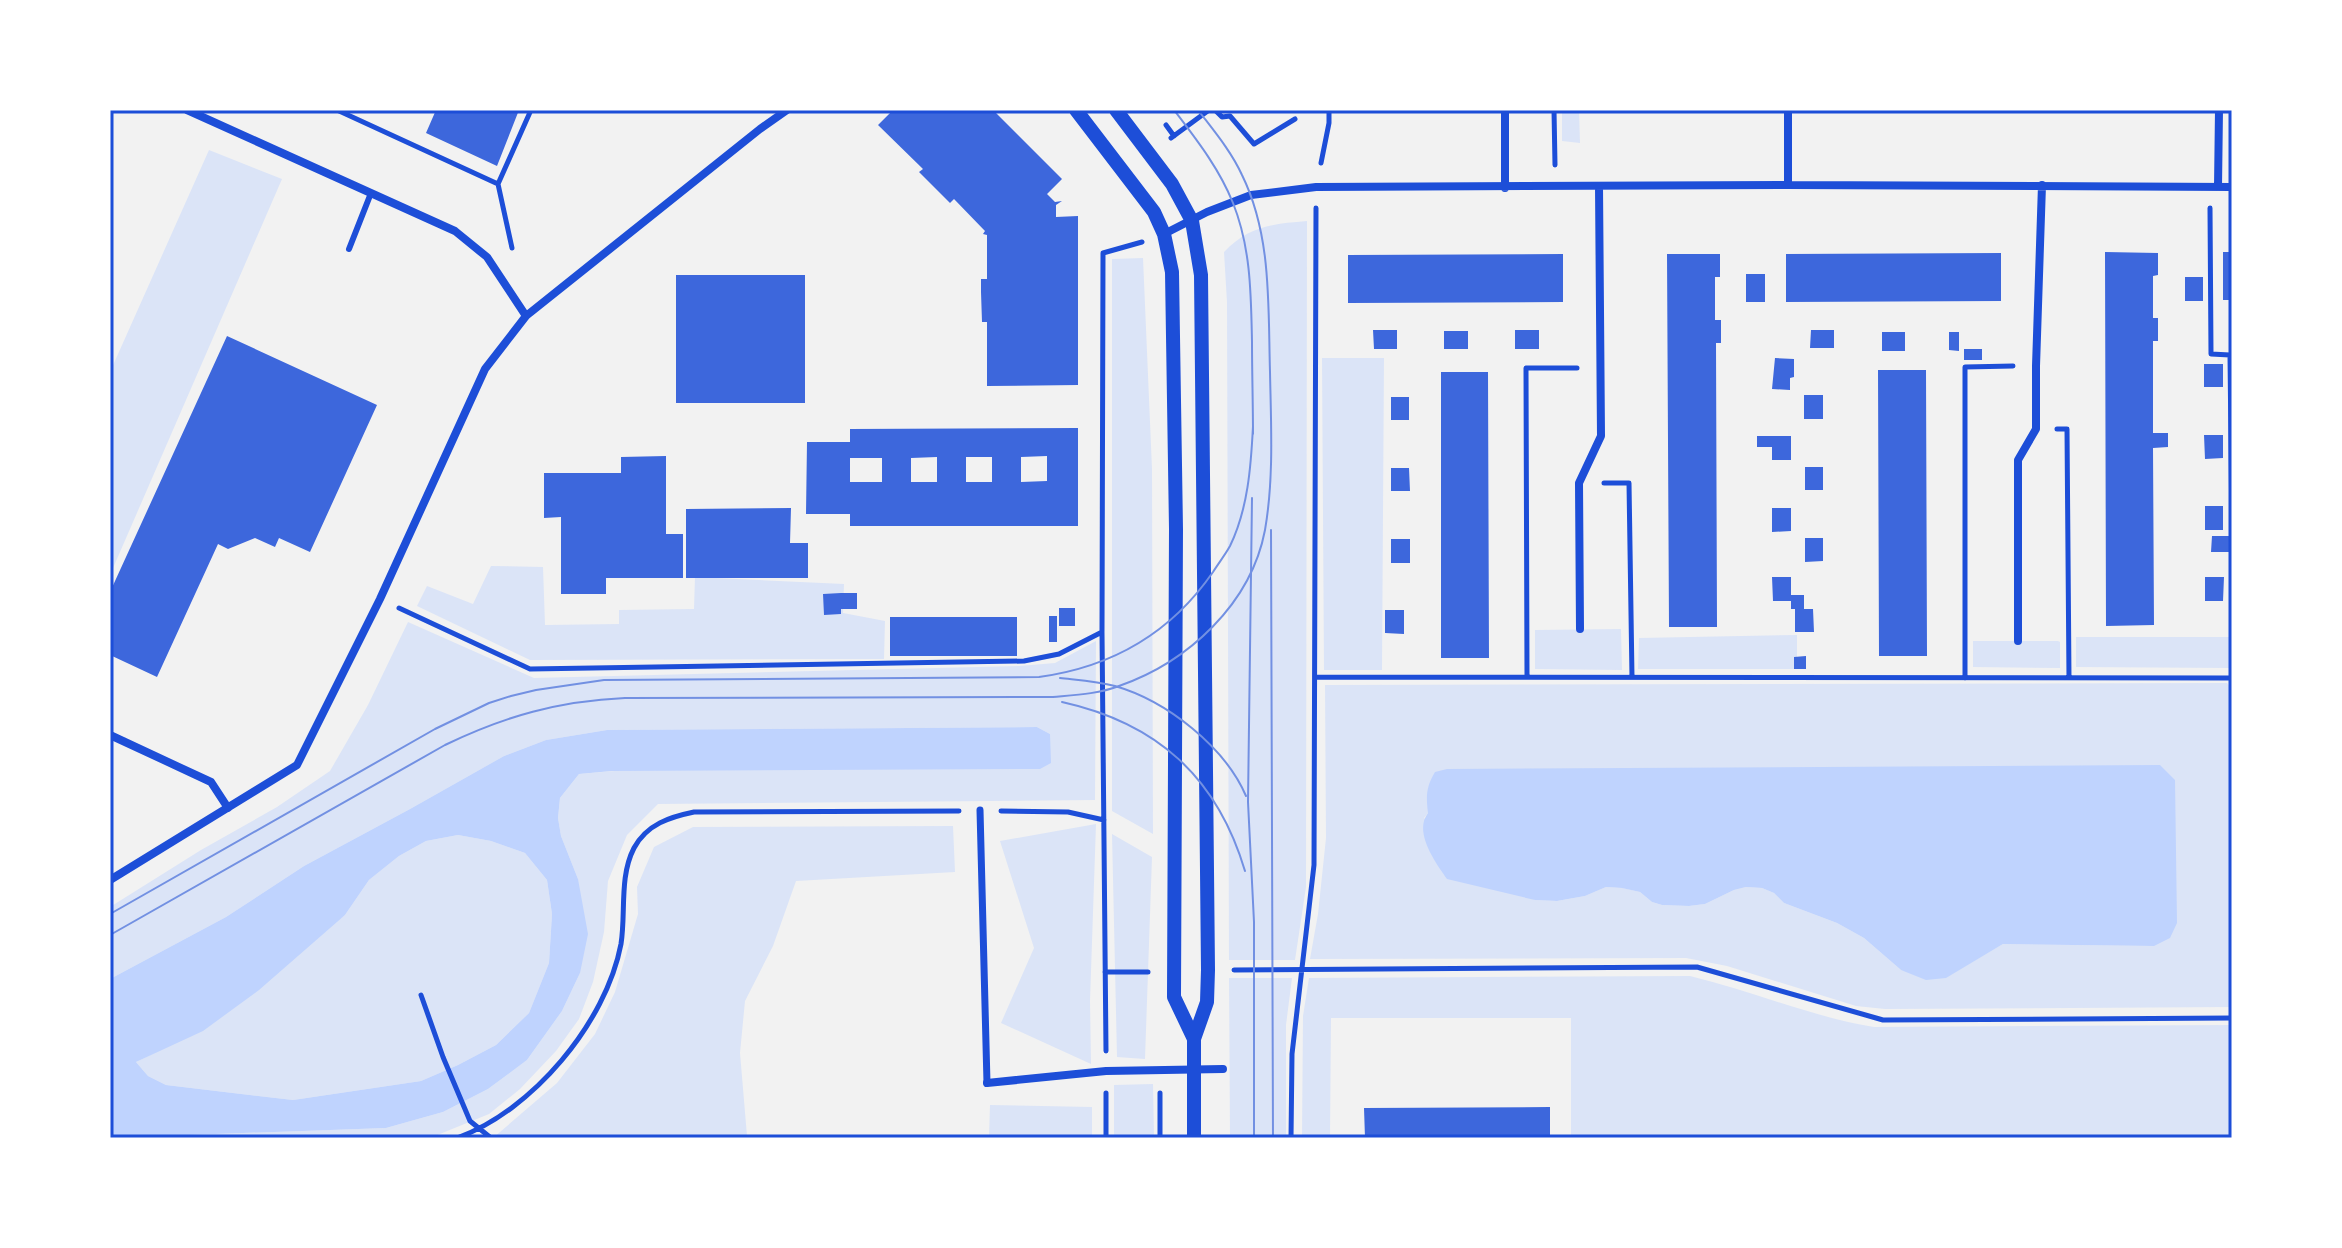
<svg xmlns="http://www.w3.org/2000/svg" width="2342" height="1248" viewBox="0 0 2342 1248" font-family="Bitter,serif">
<rect width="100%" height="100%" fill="#f2f2f2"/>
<!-- green -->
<path fill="#dbe4f7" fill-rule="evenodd" d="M1562 110H1579L1580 143 1562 141Z
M209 150 282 179 110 575V372Z
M1307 221 1306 887 1295 960H1229L1227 302 1224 252C1249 226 1272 224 1307 221Z
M1143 258 1152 469 1153 834 1112 811V259Z
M1322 358H1384L1382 670H1324Z
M491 566 543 567 545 625 619 624V610L694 609 695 577 844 584 843 613 885 621 884 659 530 660 417 606 427 586 473 604Z
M408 622 534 678 1019 666 1055 663 1096 641 1095 800 658 804 627 835 608 881 604 932 593 982 579 1019 556 1051 520 1089 489 1114 430 1138H170L189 1135 386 1128 443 1112 488 1089 527 1060 562 1011 580 973 578 879 561 836 558 818 560 798 579 774 1050 734 1037 727 607 730 546 740 504 756 410 809 304 866 226 917 110 979V907L201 850 277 807 330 771 368 705Z
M1621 629 1622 670 1535 669V630Z
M1797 635V669H1638L1639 638Z
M2076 637H2229L2230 668 2076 667Z
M1973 641H2058L2060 642V668L1973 667Z
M2227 683 2232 689V1007L1885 1009 1856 1006 1727 966 1686 958 1310 959 1318 914 1326 838 1325 685ZM1428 813 2154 946 2003 944 1946 977 1901 970 1864 938 1837 923 1784 903 1774 893 1762 888 1746 887 1734 890 1705 904 1689 906 1662 905 1652 902 1640 892 1623 888 1606 887 1585 896 1557 901 1535 900 1424 818Z
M1096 824 1090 1001 1091 1064 1001 1023 1034 948 1000 841Z
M953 826 955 872 796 881 773 946 745 1001 740 1053 747 1136 989 1138 990 1105 1092 1107V1138H493L557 1083 595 1034 615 992 638 914 637 887 654 847 693 827Z
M1112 834 1152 857 1145 1059 1117 1057Z
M458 835 491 841 525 853 547 880 552 914 549 963 529 1013 496 1045 458 1065 421 1081 293 1100 166 1085 148 1076 136 1062 164 1048 345 915 369 880 399 856 426 841Z
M1690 976C1752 991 1812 1017 1874 1027L2232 1025V1138H1571V1018H1331L1330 1138H1302L1303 1016 1309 978Z
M1229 978H1292L1286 1025V1138H1230Z
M1153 1084 1154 1138H1114V1085Z"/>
<!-- water -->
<path fill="#bfd3fe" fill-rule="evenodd" d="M1037 727 1050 734 1051 763 1040 769 612 771 579 774 560 798 558 818 561 836 578 879 588 934 580 973 562 1011 527 1060 488 1089 443 1112 386 1128 189 1135 170 1138H110V979L226 917 304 866 410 809 504 756 546 740 607 730ZM458 835 491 841 525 853 547 880 552 914 549 963 529 1013 496 1045 458 1065 421 1081 293 1100 166 1085 148 1076 136 1062 203 1031 259 990 345 915 369 880 399 856 426 841Z
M2160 765 2175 780 2177 923 2170 938 2154 946 2003 944 1946 978 1926 980 1901 970 1864 938 1837 923 1784 903 1774 893 1762 888 1746 887 1734 890 1705 904 1689 906 1662 905 1652 902 1640 892 1622 888 1606 887 1585 896 1557 901 1535 900 1447 879C1436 863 1413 832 1428 813 1426 796 1426 787 1435 772L1447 769Z"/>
<!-- building -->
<path fill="#3d67dc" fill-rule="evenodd" d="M436 110H519L497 166 426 133Z
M893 110H993L1062 179 1047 194 1055 202 1062 201 1056 205V217L1078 216V385L987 386V322H982L981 292V279H987V235L983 234 985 231 954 199 950 203 919 172 923 169 878 125Z
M2105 252 2158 253V275L2153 276V318H2158V341H2153V433H2168V447L2153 448 2154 625 2106 626Z
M2223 252H2232V300H2223Z
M2001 253V301L1786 302V254Z
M1563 254V302L1348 303V255Z
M1667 254H1720V277H1715V320H1721V343H1716L1717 627H1669Z
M1746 274H1765V302H1746Z
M676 275H805V403H676Z
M2185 277H2203V301H2185Z
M1373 330H1397V349H1374Z
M1515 330H1539V349H1515Z
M1811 330H1834V348H1810Z
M1444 331H1468V349H1444Z
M1882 332H1905V351H1882Z
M1949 332H1959V351L1949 350Z
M227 336 377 405 310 552 279 538 275 547 255 538 228 549 218 544 157 677 110 655V592Z
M1964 349H1982V360H1964Z
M1775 358 1794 359V377L1790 378V390L1772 389Z
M2204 364H2223V387H2204Z
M1878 370H1926L1927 656H1879Z
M1441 372H1488L1489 658H1441Z
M1804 395H1823V419H1804Z
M1391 397H1409V420H1391Z
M1078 428V526H850V514H806L807 442H850V429ZM1047 456V481L1021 482V457ZM937 457V482H911V458ZM966 457H992V482H966ZM850 458H882V482H850Z
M2204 435H2223V458L2205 459Z
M1757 436H1791V460H1772V447H1757Z
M666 456V534H683V578H606V594H561V517L544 518V473H621V457Z
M1805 467H1823V490H1805Z
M1391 468H1409L1410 491H1391Z
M2205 506H2223V530H2205Z
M791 508 790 543H808V578H686V509Z
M1772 508H1791V531L1772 532Z
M2212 536H2229V552H2211Z
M1805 538H1823V561L1805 562Z
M1391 539H1410V563H1391Z
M1772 577H1791V595H1804V609H1813L1814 632H1795V609H1791V601H1773Z
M2205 577H2224L2223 601H2205Z
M841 593H857V609H841V614L824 615 823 594Z
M1059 608H1075V626H1059Z
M1385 610H1404V634L1385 633Z
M1049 616H1057V642H1049Z
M890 617H1017V656H890Z
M1806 656V669H1794V657Z
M1550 1107V1138H1365L1364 1108Z"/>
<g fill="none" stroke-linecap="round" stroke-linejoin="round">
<!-- path -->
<path stroke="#1d4ed8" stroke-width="5" d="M337 110 498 184 512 248
M1215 110 1222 117 1230 116 1254 144 1295 119
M1554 110 1555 165
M1166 125 1174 136
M1171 138 1209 110
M1321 163 1329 123V110
M498 184 531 110
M2210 208 2211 354 2230 355 2232 534
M2057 429H2067L2069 678
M1604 483H1629L1632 677
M399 608 530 669 1024 661 1059 654 1102 632 1103 253 1142 242
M1102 632 1106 1051
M1316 677 2232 678
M1527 677 1526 368H1577
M1965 678V367L2013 366
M1001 811 1068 812 1104 820
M1234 970 1697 967 1883 1020 2232 1018
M1105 972H1148
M421 995 443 1057 470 1121 491 1138
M1106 1093V1138
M1160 1093V1138
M457 1138C532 1111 606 1023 621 944 626 913 619 877 634 848 647 824 670 817 694 812L959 811
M1291 1138 1292 1054 1314 865 1316 208"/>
<!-- service -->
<path stroke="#1d4ed8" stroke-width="6" d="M349 249 371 193"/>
<!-- pedestrian -->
<path stroke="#1d4ed8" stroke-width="7" d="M980 810 987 1083"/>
<!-- minor -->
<path stroke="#1d4ed8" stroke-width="8" d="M187 110 455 231 487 257 526 316
M1505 110V188
M1788 110V185
M2218 187 2219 110
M1164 234 1207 212 1251 195 1316 187 1788 185 2232 187
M1580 629 1579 483 1601 436 1599 186
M2018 641V460L2036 429V366L2042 185
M110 735 211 782 228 808
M110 880 297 765 380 599 485 369 526 316 760 129 787 110
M987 1083 1106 1071 1223 1069"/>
<!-- tertiary -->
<path stroke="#1d4ed8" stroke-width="14" d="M1076 110 1154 212 1164 234 1172 272 1176 529 1174 997 1194 1039
M1116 110 1172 184 1192 221 1201 275 1208 970 1207 1002 1194 1039V1138"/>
<!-- tram -->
<path stroke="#7290e2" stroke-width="2" d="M1174 110C1196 139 1219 168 1233 203 1251 248 1251 295 1252 342 1252 373 1253 404 1253 434
M1252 498 1248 802 1254 922V1138
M1271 530 1273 1138
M1060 678C1078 680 1097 681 1115 686 1167 701 1225 747 1246 796
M1062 702C1157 723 1217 777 1245 871
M110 914 435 729 489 703 511 696 536 690 604 680 1039 677C1112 667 1171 633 1213 572 1218 564 1225 555 1230 546 1248 509 1251 466 1253 426
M110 935 445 745C505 716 559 701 625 698L1053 697C1075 695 1098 694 1119 686 1188 662 1251 604 1265 530 1274 478 1271 424 1270 372 1268 306 1272 236 1242 175 1231 151 1214 131 1198 110"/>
</g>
<!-- border -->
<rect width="2342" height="1248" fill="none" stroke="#ffffff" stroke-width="224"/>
<rect x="112" y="112" width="2118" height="1024" fill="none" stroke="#1d4ed8" stroke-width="3"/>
</svg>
